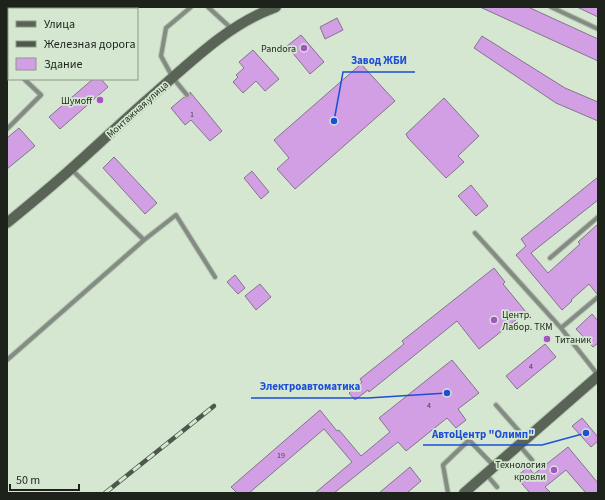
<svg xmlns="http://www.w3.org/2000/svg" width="605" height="500" viewBox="0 0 605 500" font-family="'Source Sans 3',sans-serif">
<rect width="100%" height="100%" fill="#d5e7d1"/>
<!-- building -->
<path fill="#d29fe5" stroke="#837589" d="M480 7H528L598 39V61Z
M577 7H598V17Z
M337 18 343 30 325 39 320 27Z
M301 35 324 62 310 74 287 46Z
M482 36 565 88 598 102V121L556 103 474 48Z
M253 50 279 79 265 91 256 81 243 93 233 82 238 77 236 75 244 68 239 62Z
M361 64 395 101 295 189 277 169 289 158 274 140Z
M93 79H101L108 87 60 129 49 117Z
M190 92 222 131 210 141 191 120 185 125 171 108 184 97 187 98 189 97 190 95Z
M444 98 479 136 458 156 464 162 446 178 408 138 406 134Z
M19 128 35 146 7 169V138Z
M114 157 157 203 145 214 103 168Z
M252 171 269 192 261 199 244 178Z
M598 177V200L531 253 548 273 580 244 578 242 598 224V294H597L589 284 571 300 572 301 562 310 516 255 526 246 521 239Z
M471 185 488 206 476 216 458 196Z
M494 268 505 282 503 284 526 312 479 349 457 321 369 392 368 390 355 400 349 393 362 382 360 379 404 344 402 341Z
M235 275 245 288 238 294 227 282Z
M260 284 271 297 256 310 245 296Z
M592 314 598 321V343L593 347 576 329Z
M545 344 556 357 517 389 506 376Z
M452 360 479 393 458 409 466 420 456 428 447 418 406 451 398 442 334 493H315L352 462 324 429 249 493H237L231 487 320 410 337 431 339 430 361 456 390 432 379 418Z
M582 418 598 437V441L591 447 572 426Z
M568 447 598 483V493H586L566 470 545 487 551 493H530L516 477 528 467 534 474Z
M410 467 421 481 407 493H379Z"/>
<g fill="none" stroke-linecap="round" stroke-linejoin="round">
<!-- lane casing -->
<g stroke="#b4c4b0" stroke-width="6">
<path id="lane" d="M208 7 232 29
M551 7 598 29
M7 63 9 65
M187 95 173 78 161 56 166 28 191 7
M7 129 41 95 24 79
M475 233 561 328 598 375
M144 240 176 215 215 277
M550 258 598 217
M561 328 598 297
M7 360 144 240 71 169
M496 405 526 439
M519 445 532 460
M486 474 497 487
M448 493 443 465 469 440 494 466"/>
</g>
<!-- secondary casing -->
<g stroke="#b4c4b0" stroke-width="12">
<path id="secondary" d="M7 223C29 205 51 187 72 168 100 143 127 117 155 93 193 60 229 24 276 7
M464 493 598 376"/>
</g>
<!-- lane -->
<use href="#lane" stroke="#848b83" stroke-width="4"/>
<!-- secondary -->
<use href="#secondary" stroke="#596356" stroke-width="10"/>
<!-- rail casing -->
<g stroke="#4f584d" stroke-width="4.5">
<path id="rail" d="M105 493 214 406"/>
</g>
<!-- rail -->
<use href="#rail" stroke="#d5e7d1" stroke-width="3" stroke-dasharray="9" stroke-linecap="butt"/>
</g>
<!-- markers -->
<g fill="#a653c3" stroke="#d5e7d1" stroke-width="1.5">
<circle cx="304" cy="48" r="4"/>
<circle cx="100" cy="100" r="4"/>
<circle cx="494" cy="320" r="4"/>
<circle cx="547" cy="339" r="4"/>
<circle cx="554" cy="470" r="4"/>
</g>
<g text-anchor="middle" stroke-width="3.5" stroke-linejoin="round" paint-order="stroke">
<!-- number labels -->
<g font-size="8" fill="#4a424e">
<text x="192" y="117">1</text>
<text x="531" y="369">4</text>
<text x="429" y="408">4</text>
<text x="281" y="458">19</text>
</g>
<!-- poi labels -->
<g font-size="10" fill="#1d231b" stroke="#d5e7d1" text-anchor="end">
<text x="296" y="52">Pandora</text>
<text x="92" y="104">Шумоff</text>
<text x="502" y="318" text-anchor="start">Центр.<tspan x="502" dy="12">Лабор. ТКМ</tspan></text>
<text x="555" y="343" text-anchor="start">Титаник</text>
<text x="546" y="468">Технология<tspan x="546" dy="12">кровли</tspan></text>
</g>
<!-- street labels -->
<g font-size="10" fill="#1d231b" stroke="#d5e7d1">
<text transform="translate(137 109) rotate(-42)" y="4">Монтажная улица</text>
</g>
</g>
<!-- callouts -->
<path fill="none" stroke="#1d4ed8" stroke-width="1.5" d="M334 121L343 72H415M447 393L368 398H251M586 433L542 445H423"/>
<g fill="#1d4ed8" stroke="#d5e7d1" stroke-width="1.5">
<circle cx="334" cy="121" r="4"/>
<circle cx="447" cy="393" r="4"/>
<circle cx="586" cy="433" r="4"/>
</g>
<g font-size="11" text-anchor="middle" font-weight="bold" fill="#1d4ed8" stroke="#d5e7d1" stroke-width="3.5" stroke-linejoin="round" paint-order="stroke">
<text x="379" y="64">Завод ЖБИ</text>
<text x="310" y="390">Электроавтоматика</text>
<text x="483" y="438">АвтоЦентр "Олимп"</text>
</g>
<!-- border -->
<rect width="605" height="500" fill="none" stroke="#1d231b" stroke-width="16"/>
<!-- legend -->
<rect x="8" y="8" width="130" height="72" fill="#d5e7d1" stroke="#8b9988"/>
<rect x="16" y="21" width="20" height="6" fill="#596356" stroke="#8b9988"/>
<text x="44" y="28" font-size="12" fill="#1d231b">Улица</text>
<rect x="16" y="41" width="20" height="6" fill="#4f584d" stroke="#8b9988"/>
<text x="44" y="48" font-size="12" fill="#1d231b">Железная дорога</text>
<rect x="16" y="58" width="20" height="12" fill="#d29fe5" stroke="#8b9988"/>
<text x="44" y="68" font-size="12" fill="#1d231b">Здание</text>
<!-- scale -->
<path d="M10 484v6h69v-6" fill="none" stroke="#1d231b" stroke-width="2"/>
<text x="16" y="484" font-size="12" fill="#1d231b" stroke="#d5e7d1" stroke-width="3" paint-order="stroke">50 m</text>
</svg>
